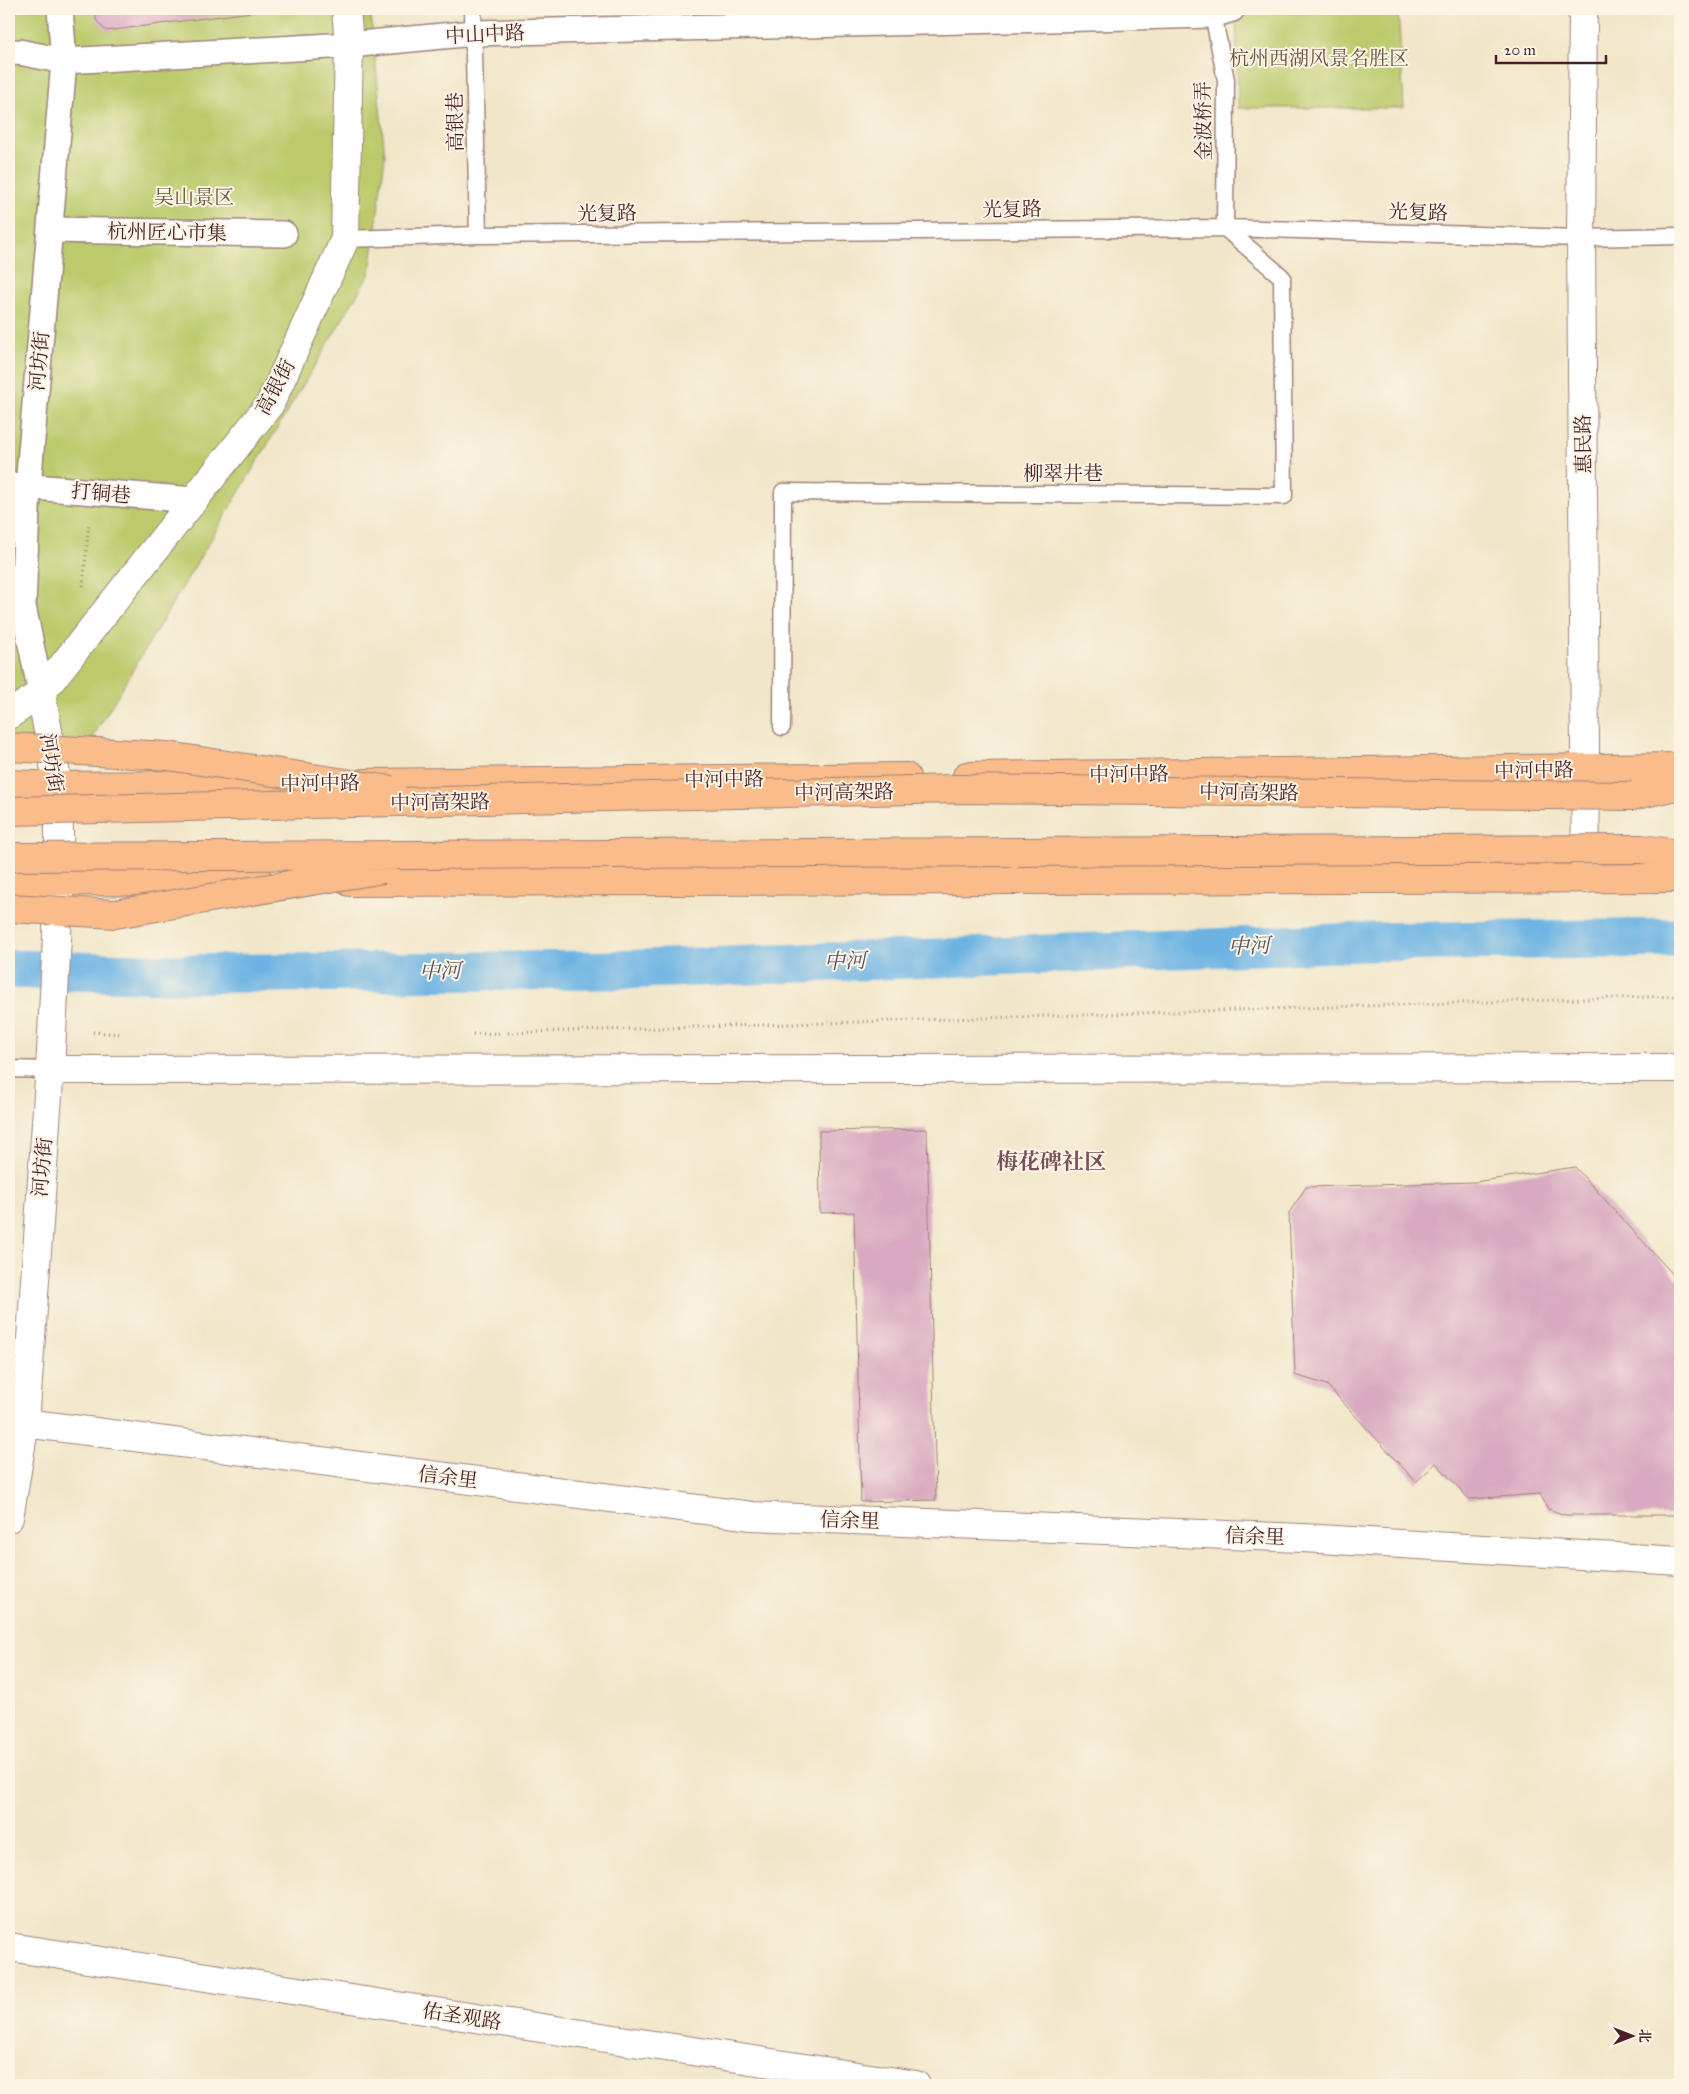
<svg xmlns="http://www.w3.org/2000/svg" width="1689" height="2094" viewBox="0 0 1689 2094" font-family="'IM FELL Great Primer','Noto Serif SC',serif">
<rect width="100%" height="100%" fill="#fcf5e5"/>
<filter id="ink" filterUnits="userSpaceOnUse"><feTurbulence type="fractalNoise" baseFrequency=".02" numOctaves="2"/><feDisplacementMap in="SourceGraphic" scale="10" xChannelSelector="R" yChannelSelector="G"/><feConvolveMatrix kernelMatrix="1 2 1 2 8 2 1 2 1" color-interpolation-filters="sRGB"/></filter>
<filter id="wash" filterUnits="userSpaceOnUse"><feTurbulence type="fractalNoise" baseFrequency=".0096" numOctaves="4" result="noise"/><feDisplacementMap in="SourceGraphic" scale="20" xChannelSelector="R" yChannelSelector="G"/><feGaussianBlur stdDeviation="1.12" result="paint"/><feColorMatrix in="noise" values="0 0 0 0 0 0 0 0 0 0 0 0 0 0 0 0 0 1.4 0 .05"/><feComposite in="paint" operator="in"/></filter>
<g filter="url(#wash)">
<rect width="100%" height="100%" fill="#f1e6c9"/>
<!-- green -->
<path fill="#bcca6c" stroke="#83744c" d="M9 9H370L385 156 370 273 85 750 9 739Z
M1236 9H1398L1404 108H1238Z"/>
<g fill="none" stroke-linecap="round" stroke-linejoin="round">
<!-- canal -->
<path stroke="#6cb3e3" stroke-width="39" d="M9 969 168 974 615 970 1364 942 1680 938"/>
</g>
<g id="blocks">
<!-- building -->
<path fill="#d8a9c0" d="M96 9H267V10L106 31 96 20Z
M9 497H13L10 528H9Z
M927 1129 936 1500 861 1502 854 1212 820 1213 819 1131Z
M1575 1167 1680 1282V1515H1565L1548 1509 1540 1494 1469 1499 1436 1463 1416 1482 1327 1385 1295 1375 1289 1213 1306 1187 1475 1182Z"/>
</g>
</g>
<g filter="url(#ink)">
<use href="#blocks" fill-opacity="0" stroke="#9e827a" stroke-width="1"/>
<g fill="none" stroke-linecap="round" stroke-linejoin="round">
<!-- service casing -->
<g stroke="#9e827a" stroke-width="19">
<path id="service" d="M473 9 478 235
M345 239 478 235 1225 228 1581 238 1680 236
M782 727 783 492 1284 496 1282 277 1225 228 1226 80 1212 9
M9 1069 51 1070"/>
</g>
<!-- pedestrian casing -->
<g stroke="#9e827a" stroke-width="28">
<path id="pedestrian" d="M9 53 19 52 64 61 349 45 474 33 1212 15 1232 9
M50 230 284 234
M9 485 194 500
M41 693 23 606 28 487 64 61 60 9"/>
</g>
<!-- minor casing -->
<g stroke="#9e827a" stroke-width="30">
<path id="minor" d="M1583 9 1581 238 1586 879
M51 1070 1680 1068
M25 1423 752 1516 1303 1538 1680 1561
M9 1947 916 2085"/>
</g>
<!-- tertiary casing -->
<g stroke="#9e827a" stroke-width="30">
<path id="tertiary" d="M41 693 58 786 60 882 57 933
M9 715 41 693 270 404 345 239 349 45 346 9
M9 1518 25 1423 51 1052"/>
</g>
<!-- primary casing -->
<g stroke="#9e827a" stroke-width="30">
<path id="primary" d="M967 776 1680 767
M364 783 906 777
M9 784 58 786 299 784
M9 881 260 882
M350 882 1680 878"/>
</g>
<!-- trunk casing -->
<g stroke="#9e827a" stroke-width="30">
<path id="trunk" d="M1631 796 1680 785
M1642 849 1680 854"/>
</g>
<!-- path -->
<path stroke="#9e827a" stroke-width="3" stroke-dasharray="1 4" stroke-linecap="butt" d="M83 586 89 522
M93 1032 122 1034
M473 1034 1680 996"/>
<!-- service -->
<use href="#service" stroke="#fff" stroke-width="16"/>
<!-- pedestrian -->
<use href="#pedestrian" stroke="#fff" stroke-width="25"/>
<!-- minor -->
<use href="#minor" stroke="#fff" stroke-width="28"/>
<!-- tertiary -->
<use href="#tertiary" stroke="#fff" stroke-width="28"/>
<!-- primary -->
<use href="#primary" stroke="#f9bc8a" stroke-width="28"/>
<!-- trunk -->
<use href="#trunk" stroke="#f9bc8a" stroke-width="28"/>
<!-- tertiary-bridge casing -->
<g stroke="#9e827a" stroke-width="30" stroke-linecap="butt">
<path id="tertiary-bridge" d="M51 1052 57 937"/>
</g>
<!-- trunk-bridge casing -->
<g stroke="#9e827a" stroke-width="30" stroke-linecap="butt">
<path id="trunk-bridge" d="M9 747 168 756 391 790
M9 811 956 789 1631 796
M9 857 1642 849
M9 908 115 914 383 869"/>
</g>
<!-- tertiary-bridge -->
<use href="#tertiary-bridge" stroke="#fff" stroke-width="28"/>
<!-- trunk-bridge -->
<use href="#trunk-bridge" stroke="#f9bc8a" stroke-width="28"/>
</g>
</g>
<g text-anchor="middle" stroke-width="4" stroke-linejoin="round" paint-order="stroke">
<!-- street labels -->
<g font-size="20" fill="#4a1f2b" stroke="#fcf5e5">
<text transform="translate(485 34) rotate(-3)" y="7">中山中路</text>
<text transform="translate(1203 121) rotate(-91)" y="7">金波桥弄</text>
<text transform="translate(455 122) rotate(-91)" y="7">高银巷</text>
<text transform="translate(1012 209) rotate(-1)" y="7">光复路</text>
<text transform="translate(1418 212) rotate(2)" y="7">光复路</text>
<text transform="translate(607 213) rotate(-1)" y="7">光复路</text>
<text transform="translate(167 232) rotate(1)" y="7">杭州匠心市集</text>
<text transform="translate(39 361) rotate(-85)" y="7">河坊街</text>
<text transform="translate(275 387) rotate(-62)" y="7">高银街</text>
<text transform="translate(1583 444) rotate(-91)" y="7">惠民路</text>
<text x="1063" y="480">柳翠井巷</text>
<text transform="translate(101 493) rotate(5)" y="7">打铜巷</text>
<text transform="translate(52 763) rotate(81)" y="7">河坊街</text>
<text transform="translate(1534 770) rotate(-1)" y="7">中河中路</text>
<text transform="translate(1129 774) rotate(-1)" y="7">中河中路</text>
<text transform="translate(724 779) rotate(-1)" y="7">中河中路</text>
<text transform="translate(320 783) rotate(-1)" y="7">中河中路</text>
<text transform="translate(844 792) rotate(-1)" y="7">中河高架路</text>
<text transform="translate(1249 792) rotate(1)" y="7">中河高架路</text>
<text transform="translate(440 802) rotate(-1)" y="7">中河高架路</text>
<text transform="translate(42 1167) rotate(-85)" y="7">河坊街</text>
<text transform="translate(448 1477) rotate(7)" y="7">信余里</text>
<text transform="translate(850 1520) rotate(2)" y="7">信余里</text>
<text transform="translate(1255 1536) rotate(2)" y="7">信余里</text>
<text transform="translate(462 2016) rotate(9)" y="7">佑圣观路</text>
</g>
<!-- park labels -->
<g font-size="20" fill="#6c523e" stroke="#fcf5e5">
<text x="1319" y="65">杭州西湖风景名胜区</text>
<text x="194" y="204">吴山景区</text>
</g>
<!-- water labels -->
<g font-size="21" font-style="italic" fill="#56536b" stroke="#fcf5e5">
<text transform="translate(1249 946) rotate(-2)" y="7">中河</text>
<text transform="translate(845 961) rotate(-2)" y="7">中河</text>
<text transform="translate(440 971) rotate(-1)" y="7">中河</text>
</g>
<!-- quarter labels -->
<g font-size="22" font-weight="bold" fill="#7c4f5f" stroke="#fcf5e5">
<text x="1051" y="1169">梅花碑社区</text>
</g>
</g>
<!-- margin -->
<rect width="1689" height="2094" fill="none" stroke="#fcf5e5" stroke-width="30"/>
<!-- north arrow -->
<g transform="translate(1632 2036) rotate(90)" stroke="#fcf5e5" stroke-width="4" paint-order="stroke">
<path d="M0-4L9 19L0 12L-9 19Z" fill="#4a1f2b"/>
<text y="-8" font-size="14" font-weight="bold" text-anchor="middle" fill="#4a1f2b">北</text>
</g>
<!-- scale -->
<path d="M1496 55v8h110v-8" fill="none" stroke="#4a1f2b" stroke-width="2.5"/>
<text x="1504" y="55" font-size="15" fill="#4a1f2b" stroke="#fcf5e5" stroke-width="4" paint-order="stroke">20 m</text>
</svg>
